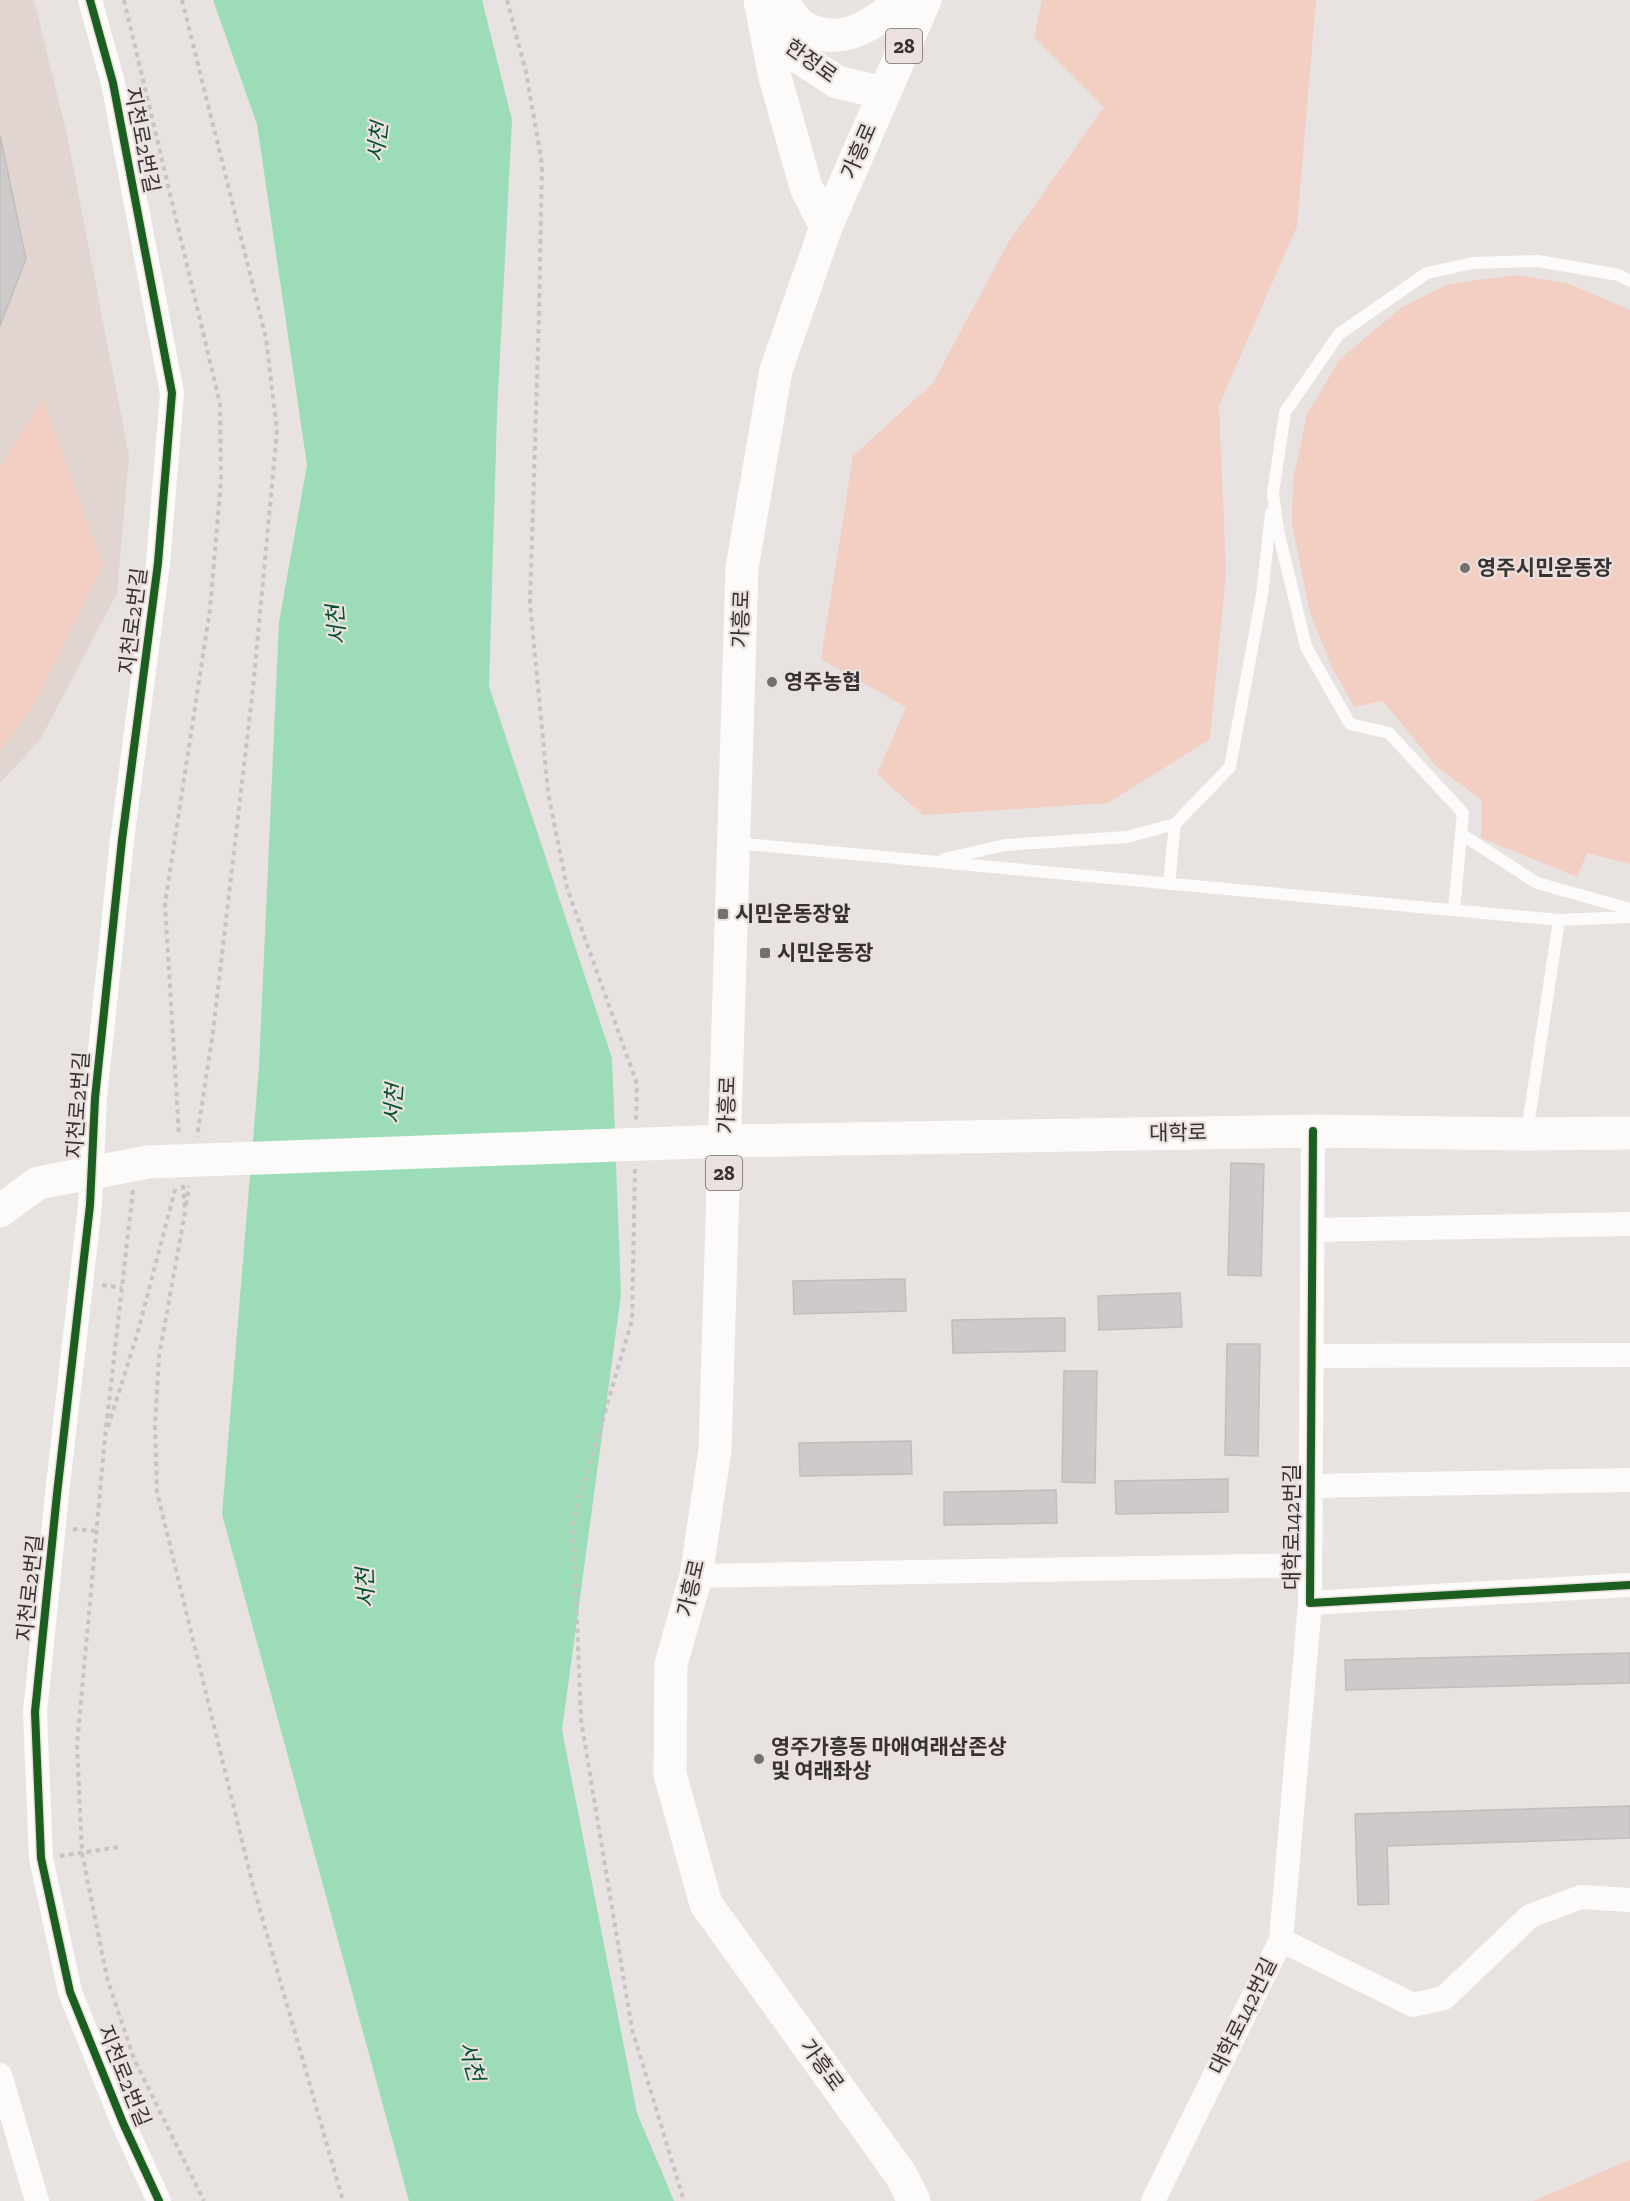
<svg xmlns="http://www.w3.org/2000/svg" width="1630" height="2201" viewBox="0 0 1630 2201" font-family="'Zilla Slab','Noto Sans KR',serif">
<rect width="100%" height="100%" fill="#e8e2e1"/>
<!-- built -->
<path fill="#e1d5d1" d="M0 0H34L67 135 129 456 117 593 40 740 0 783Z"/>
<!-- green -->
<path fill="#f2cec3" d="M1042 0H1316L1297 226 1219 405 1226 572 1210 739 1108 803 923 815 877 774 906 707 821 659 853 456 933 383 1008 243 1104 107 1034 37Z
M1515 275 1567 283 1630 310V864L1587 853 1577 877 1481 838 1482 800 1437 767 1383 701 1354 707 1332 667 1310 612 1292 524 1293 480 1307 414 1340 359 1401 308 1449 284Z
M43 399 103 565 34 705 0 751V467Z
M1630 2160V2201H1533Z"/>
<!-- water -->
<path fill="#9ddcb8" d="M213 0H482L512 120 497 414 489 686 612 1058 621 1295 562 1730 637 2113 674 2201H409L222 1514 259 1067 279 622 307 465 257 124Z"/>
<!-- building -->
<path fill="#cecac9" stroke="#c3bebd" stroke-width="1.5" d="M0 135 26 259 0 326Z
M1231 1163 1264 1164 1261 1276 1228 1275Z
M905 1279 906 1311 794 1314 793 1281Z
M1180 1293 1182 1327 1099 1330 1098 1296Z
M1065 1318V1351L953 1353 952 1320Z
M1227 1344H1260L1258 1456 1225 1455Z
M1064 1371H1097L1095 1483 1062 1482Z
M911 1441 912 1474 800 1476 799 1443Z
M1228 1479V1512L1116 1514 1115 1481Z
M1056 1490 1057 1523 944 1525V1492Z
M1630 1653V1683L1346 1690 1345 1660Z
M1630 1806V1838L1387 1846 1389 1904 1358 1905 1355 1814Z"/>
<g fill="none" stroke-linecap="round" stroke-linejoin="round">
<!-- path -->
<path stroke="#c6c4c4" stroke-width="4" stroke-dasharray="4.5 4.5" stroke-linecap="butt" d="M124 0 220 404 221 480 210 609 165 904 179 1135
M182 0 266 338 277 431 253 688 213 1032 197 1137
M507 0 526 72 542 164 539 315 530 603 548 792 567 888 637 1084 636 1120
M635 1169 632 1320 573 1521 581 1720 632 2029 684 2201
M183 1185 185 1212 159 1356 155 1426 157 1492 252 1882 343 2201
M133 1190 105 1437 77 1745 82 1853 107 1978 134 2059 204 2201
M186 1205 189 1186
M102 1285 122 1288
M108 1427 137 1335 176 1186
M73 1529 97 1531
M60 1856 119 1847"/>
<!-- lane -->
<path stroke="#fcfbfa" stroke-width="12" d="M1461 834 1537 883 1630 909
M735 843 1559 920 1630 917
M944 859 1005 845 1127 837 1175 824 1230 767 1262 595 1271 513
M1169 884 1175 824
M1454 910 1463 813 1389 733 1350 724 1306 647 1278 530 1273 494 1285 412 1339 334 1427 273 1473 263 1538 261 1619 275 1630 281
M1527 1132 1559 920"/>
<!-- street -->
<path stroke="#fcfbfa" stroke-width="24" d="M90 0 113 83 172 393 158 563 122 840 95 1098 90 1205 57 1494 35 1712 41 1858 70 1992 123 2123 159 2201
M1313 1131 1310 1603 1630 1585
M1312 1230 1630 1224
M1312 1356 1630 1355
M1311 1486 1630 1480
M696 1576 1310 1565
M1281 1940 1413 2005 1444 1998 1530 1916 1581 1897 1630 1900
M0 2075 37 2201
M1153 2201 1281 1940 1310 1603"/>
<!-- secondary -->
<path stroke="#fcfbfa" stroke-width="33" d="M760 0 775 77 806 187 826 227
M781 0C787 8 794 21 802 26 839 50 875 23 904 0
M769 16 777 36 802 59 837 82 884 93
M0 1211 38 1183 148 1162 726 1141 1313 1131 1527 1134 1630 1133"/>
<!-- primary -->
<path stroke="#fcfbfa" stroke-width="33" d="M914 2201 901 2175 706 1904 670 1774 671 1664 696 1576 715 1450 742 568 776 370 826 227 925 0"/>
<!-- cycleway casing -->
<g stroke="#ebe1de" stroke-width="11">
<path id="cycleway" d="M90 0 113 83 172 393 158 563 122 840 95 1098 90 1205 57 1494 35 1712 41 1858 70 1992 123 2123 159 2201
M1313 1131 1310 1603 1630 1585"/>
</g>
<!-- cycleway -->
<use href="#cycleway" stroke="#1b5e20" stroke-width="8"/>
</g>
<!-- markers -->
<g fill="#74706f" stroke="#ebe1de" stroke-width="2">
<circle cx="1465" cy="568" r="6"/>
<circle cx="772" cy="682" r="6"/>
<rect x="717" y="908" width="12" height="12" rx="3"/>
<rect x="759" y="947" width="12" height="12" rx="3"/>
<circle cx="759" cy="1759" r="6"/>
</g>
<g text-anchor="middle" stroke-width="4.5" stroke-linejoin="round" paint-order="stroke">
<!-- shield labels -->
<g fill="#ebe1de" stroke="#6c6665" stroke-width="1.5">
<rect x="886" y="29" width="36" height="34" rx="4.5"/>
<rect x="706" y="1156" width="36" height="34" rx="4.5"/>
</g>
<g font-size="20" font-weight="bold" fill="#363231">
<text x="904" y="53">28</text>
<text x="724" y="1180">28</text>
</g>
<!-- street labels -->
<g font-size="21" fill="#363231" stroke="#ebe1de">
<text transform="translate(811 61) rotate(36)" y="7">한정로</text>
<text transform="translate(142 140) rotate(79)" y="7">지천로2번길</text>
<text transform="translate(859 151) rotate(-67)" y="7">가흥로</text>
<text transform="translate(741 619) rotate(-88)" y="7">가흥로</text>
<text transform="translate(133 621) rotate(-83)" y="7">지천로2번길</text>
<text transform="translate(78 1105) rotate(-86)" y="7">지천로2번길</text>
<text transform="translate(727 1105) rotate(-88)" y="7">가흥로</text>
<text transform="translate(1178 1133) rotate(-1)" y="7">대학로</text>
<text transform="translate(1292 1527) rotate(-90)" y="7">대학로142번길</text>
<text transform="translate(30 1588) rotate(-84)" y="7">지천로2번길</text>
<text transform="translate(691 1588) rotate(-77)" y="7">가흥로</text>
<text transform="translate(1243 2016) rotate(-64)" y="7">대학로142번길</text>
<text transform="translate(822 2065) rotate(54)" y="7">가흥로</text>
<text transform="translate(124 2076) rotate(68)" y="7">지천로2번길</text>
</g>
<!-- poi labels -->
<g font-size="21" font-weight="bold" fill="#363231" stroke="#ebe1de" text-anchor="start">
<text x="1477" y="575">영주시민운동장</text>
<text x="784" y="689">영주농협</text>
<text x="735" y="921">시민운동장앞</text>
<text x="777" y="960">시민운동장</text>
<text x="771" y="1754">영주가흥동 마애여래삼존상<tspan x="771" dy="24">및 여래좌상</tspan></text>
</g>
<!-- water labels -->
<g font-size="22" font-style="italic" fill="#035031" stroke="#ebe1de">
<text transform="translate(377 142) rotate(-83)" y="8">서천</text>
<text transform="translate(336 625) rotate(-95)" y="8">서천</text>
<text transform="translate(393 1104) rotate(-86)" y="8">서천</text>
<text transform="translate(365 1588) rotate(-92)" y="8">서천</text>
<text transform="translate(472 2061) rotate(74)" y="8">서천</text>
</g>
</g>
</svg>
